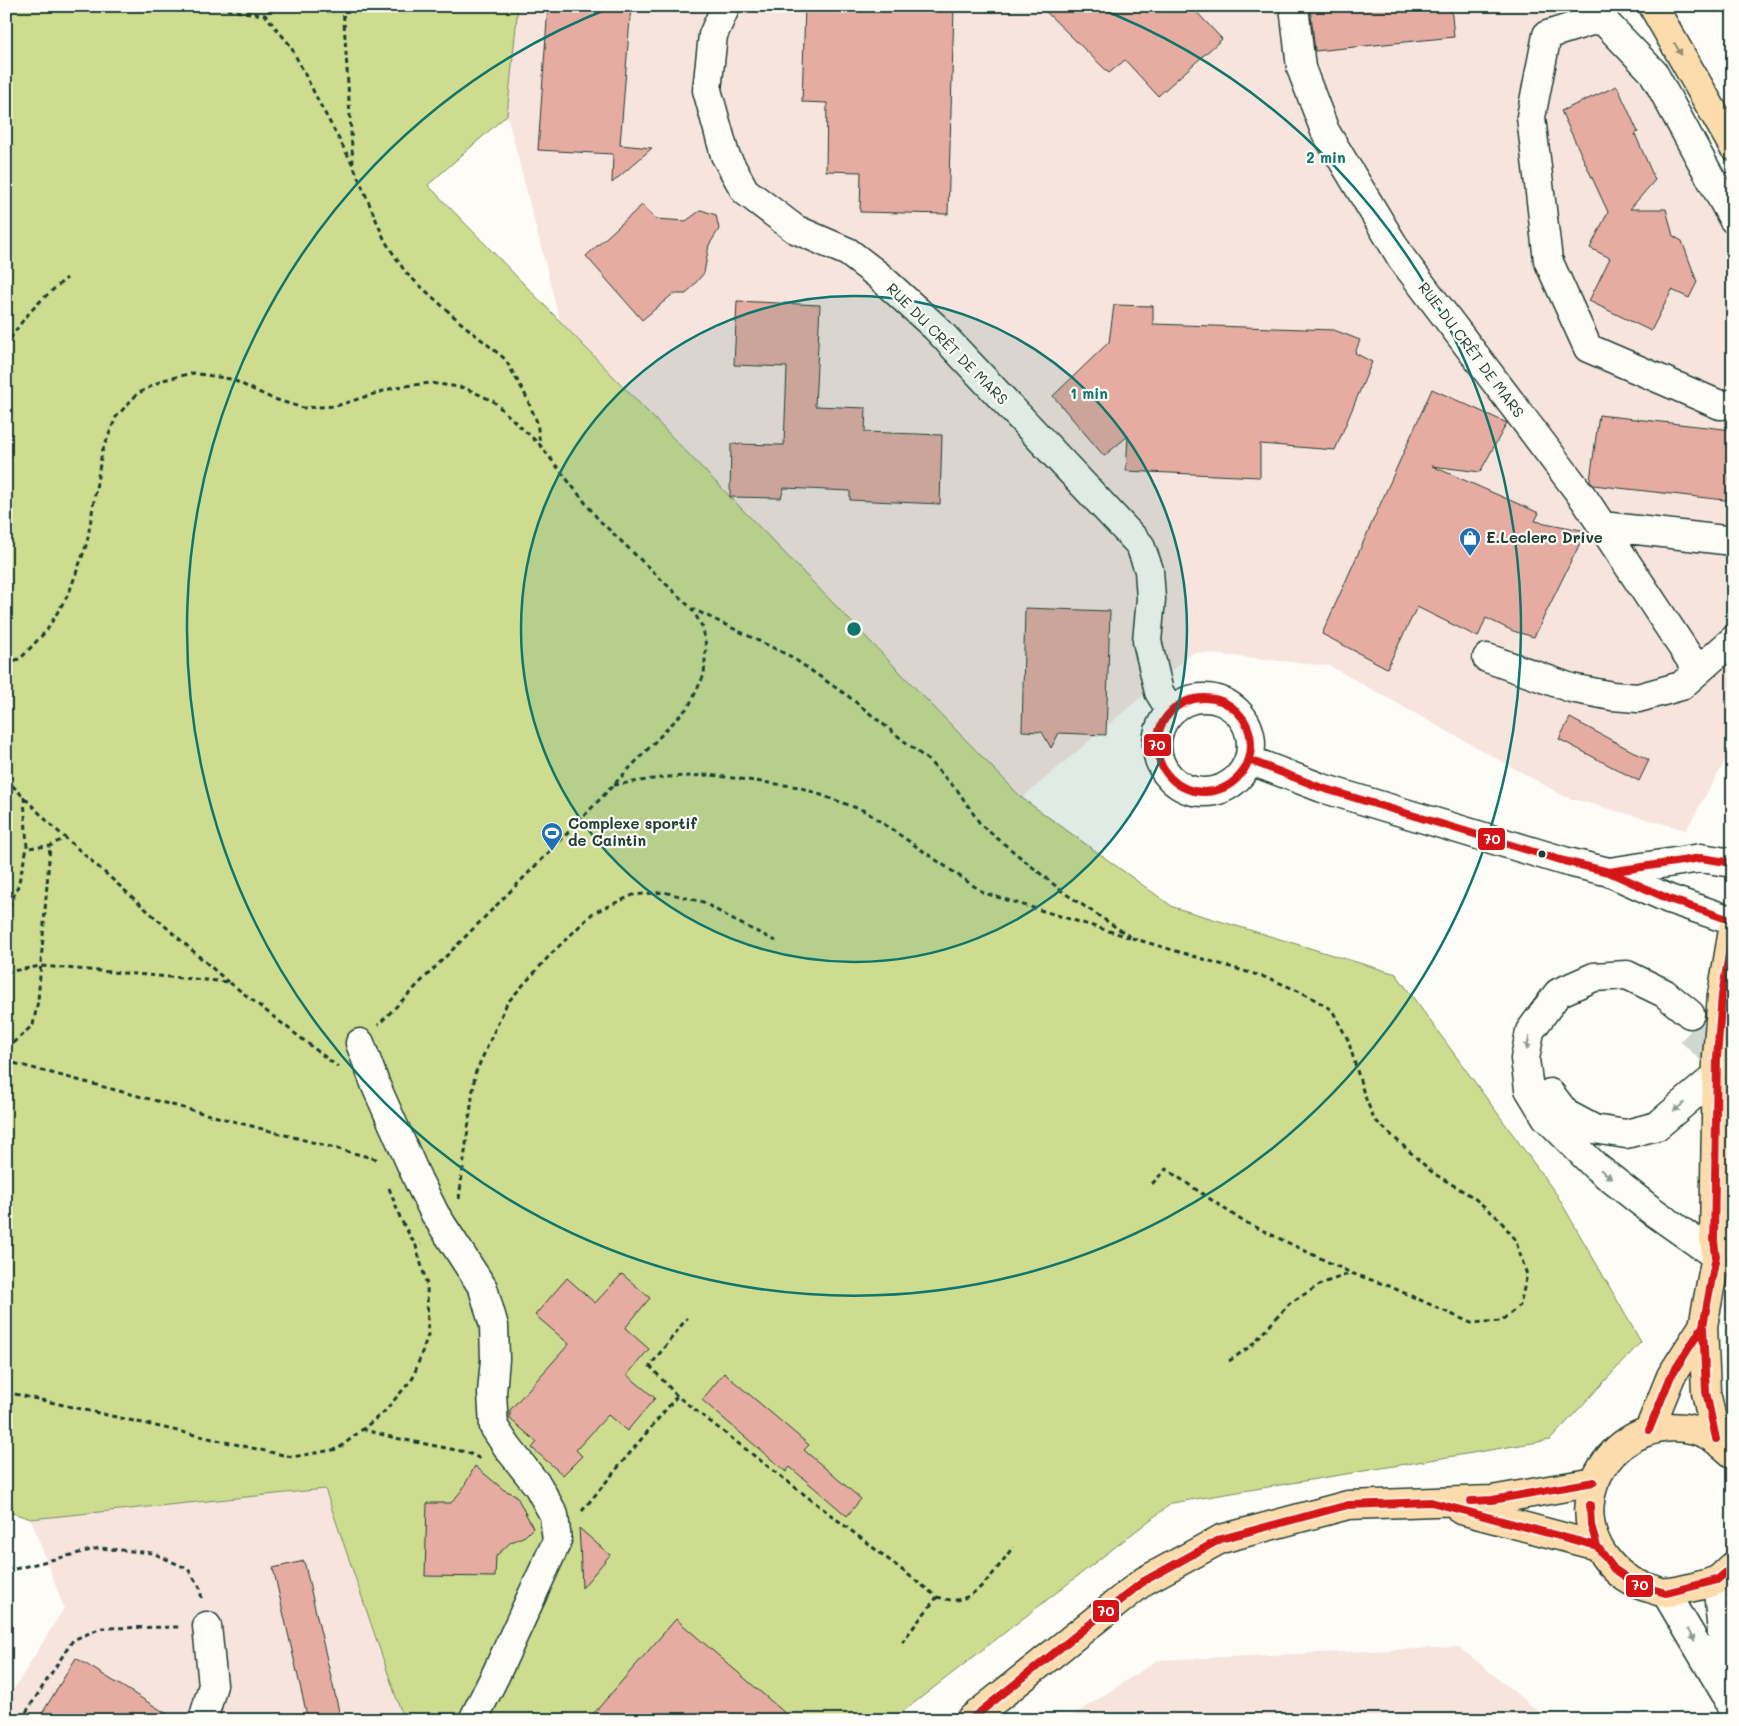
<svg xmlns="http://www.w3.org/2000/svg" width="1739" height="1726" viewBox="0 0 1739 1726" font-family="Mali,sans-serif">
<rect width="100%" height="100%" fill="#fdfcf7"/>
<filter id="ink" filterUnits="userSpaceOnUse"><feTurbulence type="fractalNoise" baseFrequency=".02" numOctaves="2"/><feDisplacementMap in="SourceGraphic" scale="10" xChannelSelector="R" yChannelSelector="G"/><feConvolveMatrix kernelMatrix="1 2 1 2 8 2 1 2 1" color-interpolation-filters="sRGB"/></filter>
<g filter="url(#ink)">
<!-- built -->
<path fill="#f6e4dd" d="M518 6H1594L1733 237V747L1686 830 1566 797 1330 666 1194 652 1022 798 560 321 507 115Z
M325 1489 404 1720H6V1702L64 1608 31 1519Z
M1459 1647 1549 1720H1066L1158 1660Z"/>
<!-- green -->
<path fill="#cddc8f" stroke="#768c62" d="M6 6H518L507 115 428 185 1022 798 1173 907 1396 974 1557 1195 1641 1342 1550 1440 1172 1503 892 1720H404L325 1489 31 1519 6 1511Z"/>
<!-- building -->
<path fill="#e6aca1" stroke="#1f3d34" d="M548 6H631L620 145 652 148 612 183 613 154 538 150Z
M805 6 954 8 948 214 860 212 861 172 826 171 827 103 802 102Z
M1040 6H1191L1222 39 1158 96 1125 60 1109 73Z
M1310 6H1451L1454 37 1315 51Z
M1617 86 1638 132 1635 134 1655 180 1630 209H1666L1673 236 1682 241 1697 282 1689 298 1672 290 1651 331 1589 301 1610 258 1590 248 1608 212 1561 111Z
M642 205 655 219 686 221 701 210 716 215 719 229 709 245 704 273 686 294H673L642 320 586 256Z
M737 301 820 305 815 406 866 408 865 432 942 435 940 504 850 500V491L784 488 781 498 730 497 731 444 784 445 787 367 734 365Z
M1114 305 1153 306V324L1334 330 1360 340 1355 353 1372 362 1335 450 1260 444V477L1126 471 1128 436 1104 456 1053 396 1109 342Z
M1432 389 1507 423 1480 472 1432 466 1539 513 1535 521 1586 531 1534 637 1513 631 1486 618 1478 637 1417 607 1387 668 1322 634Z
M1599 415 1733 430V501L1593 485 1590 480Z
M1025 608 1110 611 1106 735 1059 733 1051 748 1042 732 1022 731Z
M1570 718 1649 760 1639 781 1559 739Z
M622 1274 650 1298 625 1328 649 1349 627 1375 655 1398 627 1431 608 1415 576 1450 582 1456 563 1475 532 1448 537 1442 510 1419V1410L569 1344 535 1315 567 1278 595 1303Z
M724 1373 809 1445 804 1450 861 1499 847 1516 790 1467 786 1472 702 1400Z
M475 1466 504 1490 516 1495 533 1528 525 1536 511 1542 496 1556 495 1577 425 1576 427 1503H451L462 1490Z
M579 1528 610 1555 582 1588 580 1544Z
M304 1561 341 1720H308L273 1568Z
M676 1619 793 1720H588Z
M76 1658 177 1720H38Z"/>
<g fill="none" stroke-linecap="round" stroke-linejoin="round">
<!-- minor-tunnel -->
<path stroke="#d1d6d0" stroke-width="28" stroke-dasharray="28 14" stroke-linecap="butt" d="M1690 1031 1733 1072"/>
<!-- minor casing -->
<g stroke="#1f3d34" stroke-width="31">
<path id="minor" d="M726 6 713 35 707 90 725 155 745 191 795 229 848 252 878 275 935 327 1140 545 1149 570 1151 599 1147 641 1159 692 1171 711
M1294 6 1301 68 1325 131 1402 259 1585 500 1698 671
M1733 219 1653 72 1601 18 1547 35 1531 117 1548 260 1588 348 1720 405 1733 404
M1602 526 1733 541
M1487 658 1571 688 1612 696 1638 698 1681 686 1733 640
M1157 745a47 47 0 1 1 94 0a47 47 0 1 1-94 0Z
M1249 760 1322 788 1564 861 1609 872 1669 899 1733 921
M1609 872 1701 858 1733 863
M1690 1014 1664 993 1627 975 1594 977 1558 993 1530 1031 1525 1059 1529 1089 1546 1117 1595 1166 1651 1210 1716 1256
M360 1043 376 1086 418 1180 435 1214 483 1288 494 1326 495 1359 492 1393 494 1427 508 1448 538 1486 554 1515 557 1541 496 1674 473 1720
M1550 1093 1566 1114 1594 1129 1626 1134 1657 1126 1717 1075
M1714 1241 1733 1221
M1717 1580 1728 1698 1733 1714
M1666 1593 1725 1693
M203 1720 213 1685 207 1626"/>
</g>
<!-- major casing -->
<g stroke="#1f3d34" stroke-width="31">
<path id="major" d="M1722 995 1733 930
M1649 1430 1671 1376 1703 1326
M1716 1439 1706 1392 1703 1326 1716 1256 1714 1241 1717 1057
M1733 1454C1721 1444 1710 1434 1695 1430 1622 1411 1560 1493 1604 1556 1617 1574 1631 1584 1653 1589 1657 1591 1663 1593 1667 1592 1675 1592 1713 1583 1719 1579 1724 1575 1728 1570 1733 1566
M1461 1510 1597 1546
M970 1720 1144 1581 1221 1539 1348 1505 1492 1500 1594 1482"/>
</g>
<!-- highway casing -->
<g stroke="#1f3d34" stroke-width="31">
<path id="highway" d="M1653 6 1733 146"/>
</g>
<!-- path -->
<path stroke="#1f3d34" stroke-width="3" stroke-dasharray="5 4" stroke-linecap="butt" d="M219 6 229 10 265 15 290 45 321 106 353 165 385 241 406 273 460 322 505 359 524 392 537 422 540 444
M343 6 353 163
M6 347C20 319 43 297 67 278
M6 664 21 658 47 630 69 593 87 543 102 452 116 417 137 394 163 380 193 373 231 379 271 398 303 408 336 406 396 387 431 383 465 388 493 401 540 445 598 519 692 609 703 628 706 647 704 675 689 706 560 841 378 1025
M6 779 51 825 228 982
M614 785 666 777 711 775 799 787 865 811 984 893 1132 938 1063 892 981 825 958 791 929 761 848 696 790 656 693 609
M24 797 27 848 50 846 66 837
M6 915 18 886 27 848
M1132 938 1271 979 1307 995 1332 1010 1348 1040 1364 1094 1374 1119 1433 1173 1473 1197 1498 1218 1515 1239 1527 1275 1520 1305 1501 1321 1471 1323 1389 1286 1351 1273 1241 1220 1166 1169 1150 1186
M6 972 41 966 229 982 338 1067
M6 1049 33 1025 38 1001 50 846
M6 1061 376 1159 377 1162
M389 1188 401 1220 416 1246
M459 1199 475 1074 507 1003 551 954 593 913 633 895 664 892 703 902 735 921 776 941
M1229 1361 1251 1346 1290 1303 1323 1283 1351 1273
M6 1392 292 1457 338 1449 384 1412 413 1378 428 1335 427 1285 416 1246 421 1244
M677 1396 650 1366 687 1318
M362 1429 395 1438 466 1452 481 1459
M582 1511 677 1396 937 1597 902 1642
M6 1569H15L99 1548 153 1553 188 1569 200 1588 202 1600
M937 1597C942 1598 950 1601 956 1600 979 1598 1000 1564 1013 1547
M21 1720 73 1640 101 1628 180 1627"/>
<!-- minor -->
<use href="#minor" stroke="#fdfcf7" stroke-width="28"/>
<!-- major -->
<use href="#major" stroke="#fcdcac" stroke-width="28"/>
<!-- highway -->
<use href="#highway" stroke="#fcdcac" stroke-width="28"/>
<!-- major-bridge casing -->
<g stroke="#1f3d34" stroke-width="31" stroke-linecap="butt">
<path id="major-bridge" d="M1717 1057 1722 995"/>
</g>
<!-- major-bridge -->
<use href="#major-bridge" stroke="#fcdcac" stroke-width="28"/>
<!-- bus-1 casing -->
<g stroke="#fdfcf7" stroke-width="11">
<path id="bus-1" d="M1157 745a47 47 0 1 1 94 0a47 47 0 1 1-94 0Z
M1249 760 1322 788 1564 861 1609 872 1669 899 1733 921
M1604 871 1609 872 1701 858 1733 863
M1705 1315 1703 1326 1706 1392 1716 1439
M1649 1430 1671 1376 1703 1326 1716 1256 1714 1241 1717 1057 1722 995 1733 931
M1471 1501 1492 1500 1594 1482
M1590 1505 1591 1525 1597 1546 1614 1569 1638 1585 1666 1593 1717 1580 1733 1566
M970 1720 1144 1581 1221 1539 1348 1505 1431 1502 1597 1546"/>
</g>
<!-- bus-1 -->
<use href="#bus-1" stroke="#d51317" stroke-width="8"/>
</g>
<!-- one-way arrows -->
<defs><path id="oneway-solid" d="M-6-.8H1V-3.2L6.5 0L1 3.2V.8H-6Z" transform="scale(1.25)"/></defs>
<use fill="#8e8c70" href="#oneway-solid" transform="translate(1678 49) rotate(60)"/>
<g fill="#8e9c96">
<use href="#oneway-solid" transform="translate(1528 1043) rotate(100)"/>
<use href="#oneway-solid" transform="translate(1679 1107) rotate(140)"/>
<use href="#oneway-solid" transform="translate(1606 1174) rotate(38)"/>
<use href="#oneway-solid" transform="translate(1691 1635) rotate(59)"/>
</g>
</g>
<!-- distance rings -->
<circle cx="854" cy="629" r="333" fill="#0f766e" fill-opacity=".12"/>
<g fill="none" stroke="#0f766e" stroke-width="2.5">
<circle cx="854" cy="629" r="333"/>
<path d="M1093 6A667 667 0 1 1 615 6"/>
</g>
<!-- icons -->
<defs>
<g id="shop-pin" transform="scale(1.125)"><path d="M0 17L-7.5 6A9.5 9.5 0 1 1 7.5 6Z" fill="#1f6fb2" stroke="#fdfcf7"/><path d="M-5-2.5h2.3a2.7 3.5 0 0 1 5.4 0H5L5.5 6h-11ZM-1.5-2.5h3a1.5 2.3 0 0 0-3 0Z" fill="#fff"/></g>
<g id="stadium-pin" transform="scale(1.125)"><path d="M0 17L-7.5 6A9.5 9.5 0 1 1 7.5 6Z" fill="#1f6fb2" stroke="#fdfcf7"/><path d="M0-5a6.5 5 0 1 0 0 10a6.5 5 0 1 0 0-10ZM-3.5-1.8h7v3.6h-7Z" fill="#fff"/></g>
</defs>
<g fill-rule="evenodd">
<use href="#shop-pin" x="1470" y="538"/>
<use href="#stadium-pin" x="552" y="833"/>
</g>
<!-- markers -->
<circle fill="#1f3d34" stroke="#fdfcf7" stroke-width="2" cx="1542" cy="854" r="4.5"/>
<g text-anchor="middle" stroke-width="4.5" stroke-linejoin="round" paint-order="stroke">
<!-- street labels -->
<g font-size="15" fill="#1f3d34" stroke="#fdfcf7">
<text transform="translate(947 344) rotate(45)" y="5">RUE DU CRÊT DE MARS</text>
<text transform="translate(1471 350) rotate(53)" y="5">RUE DU CRÊT DE MARS</text>
</g>
<!-- poi labels -->
<g font-size="15" font-weight="bold" fill="#1f3d34" stroke="#fdfcf7" text-anchor="start">
<text x="1486" y="543">E.Leclerc Drive</text>
<text x="568" y="829">Complexe sportif<tspan x="568" dy="17">de Caintin</tspan></text>
</g>
</g>
<circle cx="854" cy="629" r="8" fill="#0f766e" stroke="#fdfcf7" stroke-width="2.5"/>
<g font-size="15" text-anchor="middle" font-weight="bold" fill="#0f766e" stroke="#fdfcf7" stroke-width="4.5" stroke-linejoin="round" paint-order="stroke">
<text x="1326" y="163">2 min</text>
<text x="1089" y="399">1 min</text>
</g>
<g stroke="#fdfcf7" stroke-width="2">
<rect x="1143" y="733" width="29" height="24" rx="5" fill="#d51317"/>
<rect x="1477" y="827" width="29" height="24" rx="5" fill="#d51317"/>
<rect x="1625" y="1574" width="29" height="24" rx="5" fill="#d51317"/>
<rect x="1092" y="1599" width="28" height="24" rx="5" fill="#d51317"/>
</g>
<g font-size="14" text-anchor="middle" font-weight="bold" fill="#fff">
<text x="1157" y="750">70</text>
<text x="1492" y="844">70</text>
<text x="1640" y="1590">70</text>
<text x="1106" y="1616">70</text>
</g>
<!-- margin -->
<rect width="1739" height="1726" fill="none" stroke="#fdfcf7" stroke-width="25"/>
<rect x="12" y="12" width="1714" height="1701" fill="none" stroke="#1f3d34" stroke-width="2" filter="url(#ink)"/>
</svg>
